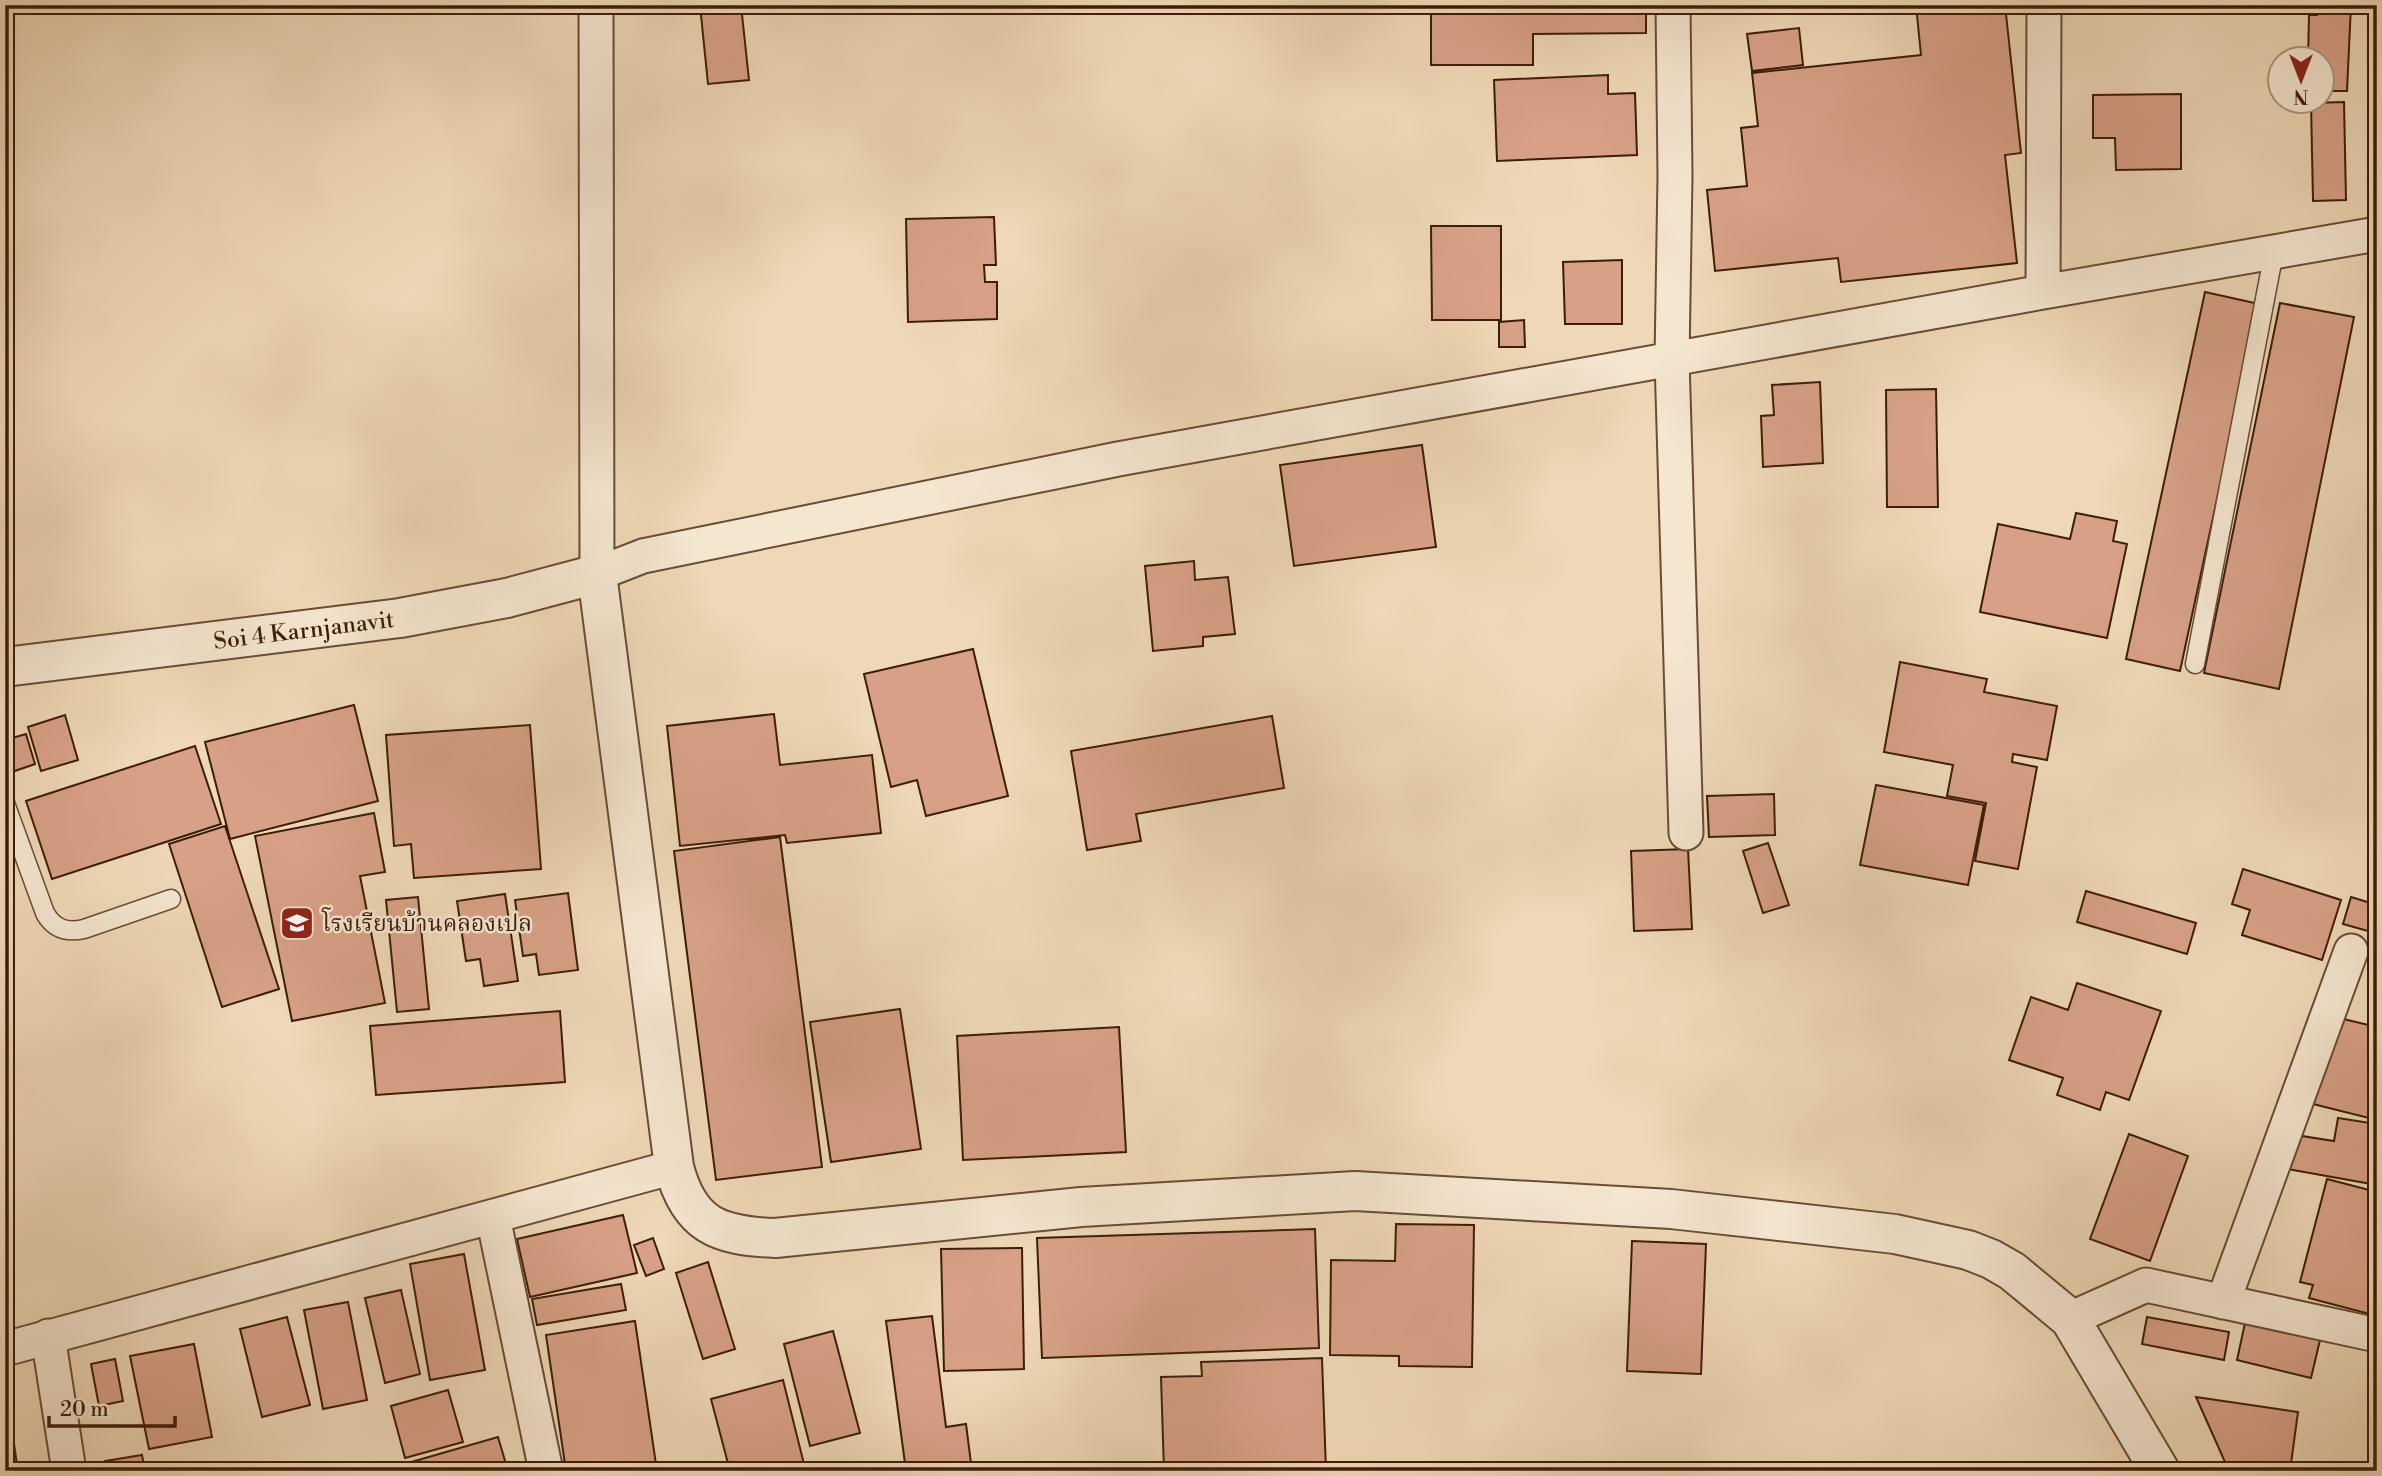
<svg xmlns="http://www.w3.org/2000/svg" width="2382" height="1476" viewBox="0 0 2382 1476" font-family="'Libre Bodoni','Noto Serif Thai',serif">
<rect width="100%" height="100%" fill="#efd8b7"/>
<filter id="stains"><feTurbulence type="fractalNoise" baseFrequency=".00286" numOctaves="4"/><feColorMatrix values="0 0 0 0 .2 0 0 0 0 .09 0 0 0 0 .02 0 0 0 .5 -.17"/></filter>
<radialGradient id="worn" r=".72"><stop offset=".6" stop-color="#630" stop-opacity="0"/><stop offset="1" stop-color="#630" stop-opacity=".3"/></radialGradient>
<!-- building -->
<path fill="#d8a187" stroke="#3e1d08" stroke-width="2" d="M700 5H741L749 80 708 84Z
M1525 5H1646V33L1533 34V65H1431V7Z
M1916 5H2005L2021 153 2005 155 2017 263 1841 282 1838 258 1715 271 1707 190 1747 186 1741 128 1758 126 1752 73 1921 55Z
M2317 5H2351L2347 91H2322V60H2308L2309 15H2317Z
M1799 28 1803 65 1752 71 1747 34Z
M1608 75V94L1635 93 1637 155 1497 161 1494 80Z
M2181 94V169L2116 170 2115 138H2093V95Z
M2344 102 2346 200 2313 201 2311 103Z
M994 217 996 265H984L985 282H997V319L908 322 906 219Z
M1431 226H1501V320H1432Z
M1622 260V324H1565L1563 262Z
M2205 292 2259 304 2180 671 2126 659Z
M2280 303 2354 317 2279 689 2204 673Z
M1524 320 1525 347H1499V322Z
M1820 382 1823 463 1763 467 1761 416 1774 415 1772 385Z
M1936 389 1938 507H1887L1886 390Z
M1422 445 1436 547 1294 566 1280 465Z
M2076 513 2117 521 2113 541 2127 544 2107 638 1980 612 1998 524 2070 539Z
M1194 561 1195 580 1228 577 1235 634 1203 637V646L1153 651 1145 566Z
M973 649 1008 796 926 816 917 780 891 787 864 674Z
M1900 662 1987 679 1984 692 2057 706 2047 760 2013 754 2012 762 2037 767 2018 869 1975 861 1986 803 1947 796 1953 765 1884 752Z
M354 705 378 801 230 839 205 742Z
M774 714 780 765 872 755 881 833 787 843 785 835 680 846 667 726Z
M65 715 78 760 41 771 28 727Z
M1272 716 1284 788 1136 814 1141 841 1087 850 1071 751Z
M530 725 541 869 414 878 411 844 394 846 386 735Z
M26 734 35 764 6 774 5 740Z
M195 746 221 824 52 879 26 801Z
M1876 785 1984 805 1968 885 1860 865Z
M1774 794 1775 835 1709 837 1707 796Z
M374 813 385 872 360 876 385 1003 292 1021 255 836Z
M225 826 279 989 222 1007 169 844Z
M780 837 822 1167 716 1180 674 851Z
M1768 843 1789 905 1763 913 1743 851Z
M1688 849 1692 929 1634 931 1631 851Z
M2243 869 2341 900 2322 960 2242 935 2250 910 2232 904Z
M2086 891 2196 923 2187 954 2077 922Z
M568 893 578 970 539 975 536 954 523 956 515 900Z
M505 894 518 981 484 986 480 959 466 961 457 901Z
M418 897 429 1009 397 1012 386 900Z
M2351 897 2377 905 2375 933 2343 924Z
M2377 977V1018L2368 1016Z
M2077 983 2161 1011 2129 1100 2106 1092 2100 1110 2057 1095 2063 1078 2009 1060 2031 997 2068 1010Z
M900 1009 921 1149 831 1162 810 1022Z
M560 1011 565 1082 376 1095 370 1026Z
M2335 1017 2377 1027V1120L2313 1104Z
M1119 1027 1126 1152 963 1160 957 1036Z
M2338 1118 2377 1124V1185L2282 1168 2289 1134 2334 1141Z
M2129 1134 2188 1156 2150 1261 2090 1239Z
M2327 1179 2377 1192V1316L2309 1298 2313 1285 2300 1282Z
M623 1215 637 1273 530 1297 517 1239Z
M1396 1224 1474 1225 1472 1367 1399 1366V1356L1330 1355 1331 1260 1395 1261Z
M1315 1229 1319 1348 1042 1358 1037 1238Z
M653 1238 664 1269 646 1276 634 1245Z
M1632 1241 1706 1244 1701 1374 1627 1371Z
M1022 1248 1024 1369 944 1371 941 1249Z
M464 1254 485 1370 430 1380 410 1264Z
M708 1262 735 1349 703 1359 676 1273Z
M621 1284 626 1310 537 1325 532 1299Z
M401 1290 420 1374 385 1383 365 1298Z
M348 1302 367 1400 323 1409 304 1310Z
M932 1316 946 1427 966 1424 972 1471H906L886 1321Z
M287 1317 310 1405 262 1417 240 1329Z
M2147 1317 2229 1332 2224 1360 2142 1344Z
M635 1321 657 1471H566L546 1335Z
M2245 1323 2320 1340 2311 1378 2237 1360Z
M833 1331 860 1433 810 1446 784 1344Z
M194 1344 212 1437 149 1449 130 1356Z
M1322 1358 1326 1471H1164L1161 1377 1202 1376 1201 1362Z
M115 1359 123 1401 99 1406 91 1364Z
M783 1380 805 1468 795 1471H730L711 1399Z
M6 1390 18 1471H5Z
M448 1390 463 1442 405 1458 391 1406Z
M2196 1397 2298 1412 2290 1471H2229Z
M498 1437 508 1471H395L394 1467Z
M142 1455 145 1471H106L105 1461Z"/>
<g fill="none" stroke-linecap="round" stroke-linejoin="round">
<!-- service casing -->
<g stroke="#6a4c34" stroke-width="21">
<path id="service" d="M2195 664 2274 252
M5 803 45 913C54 929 66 933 84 929L171 899"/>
</g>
<!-- minor casing -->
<g stroke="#6a4c34" stroke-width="37">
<path id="minor" d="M596 5 597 574 643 556 1118 459 2043 292 2377 234
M1673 5 1675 176 1672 359 1686 833
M2043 292 2044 5
M493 1217 546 1471
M2223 1302 2351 951
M2070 1319 2146 1285 2377 1335
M48 1336 69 1471
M5 1349 674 1167"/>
</g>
<!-- tertiary casing -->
<g stroke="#6a4c34" stroke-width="42">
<g id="tertiary">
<path id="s1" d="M5 667 400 618 507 598 597 574 674 1167C689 1225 718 1236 775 1238L1081 1207 1355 1191 1671 1209 1895 1234 1968 1250 1991 1259 2012 1271 2070 1319 2160 1471"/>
</g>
</g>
<!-- service -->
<use href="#service" stroke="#f5e6d0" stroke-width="18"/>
<!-- minor -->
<use href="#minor" stroke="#f5e6d0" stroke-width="33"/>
<!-- tertiary -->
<use href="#tertiary" stroke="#f5e6d0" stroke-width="38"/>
</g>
<!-- icons -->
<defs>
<g id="school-square" transform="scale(1.75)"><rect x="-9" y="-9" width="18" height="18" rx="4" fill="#8f2418" stroke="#f5e6d0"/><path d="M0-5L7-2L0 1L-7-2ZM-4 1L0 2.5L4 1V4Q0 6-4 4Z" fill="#fff"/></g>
</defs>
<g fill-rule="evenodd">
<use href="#school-square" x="297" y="923"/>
</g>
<g text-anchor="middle" stroke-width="5" stroke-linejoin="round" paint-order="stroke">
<!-- street labels -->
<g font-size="23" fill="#3e1d08" stroke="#f5e6d0">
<text dy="8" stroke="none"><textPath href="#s1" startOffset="301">Soi 4 Karnjanavit</textPath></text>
</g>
<!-- poi labels -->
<g font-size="23" fill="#3e1d08" stroke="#f5e6d0" text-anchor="start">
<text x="322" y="931">โรงเรียนบ้านคลองเปล</text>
</g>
</g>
<!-- margin -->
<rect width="2382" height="1476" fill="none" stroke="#efd8b7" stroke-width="28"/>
<rect x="7" y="7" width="2368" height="1462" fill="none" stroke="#3e1d08" stroke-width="3.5"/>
<rect x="14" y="14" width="2354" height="1448" fill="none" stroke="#3e1d08" stroke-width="2"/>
<!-- north arrow -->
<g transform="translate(2301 80) rotate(180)"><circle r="33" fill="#f5e6d0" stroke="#ac9680" stroke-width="2"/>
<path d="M0-5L12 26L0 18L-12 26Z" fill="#8f2418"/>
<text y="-10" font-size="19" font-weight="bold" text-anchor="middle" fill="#3e1d08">N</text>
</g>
<!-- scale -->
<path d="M49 1416v10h126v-10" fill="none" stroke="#3e1d08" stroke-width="3.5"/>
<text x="60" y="1416" font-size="21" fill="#3e1d08" stroke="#f5e6d0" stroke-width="5" paint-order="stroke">20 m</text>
<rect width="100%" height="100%" filter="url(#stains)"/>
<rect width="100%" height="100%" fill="url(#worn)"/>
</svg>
